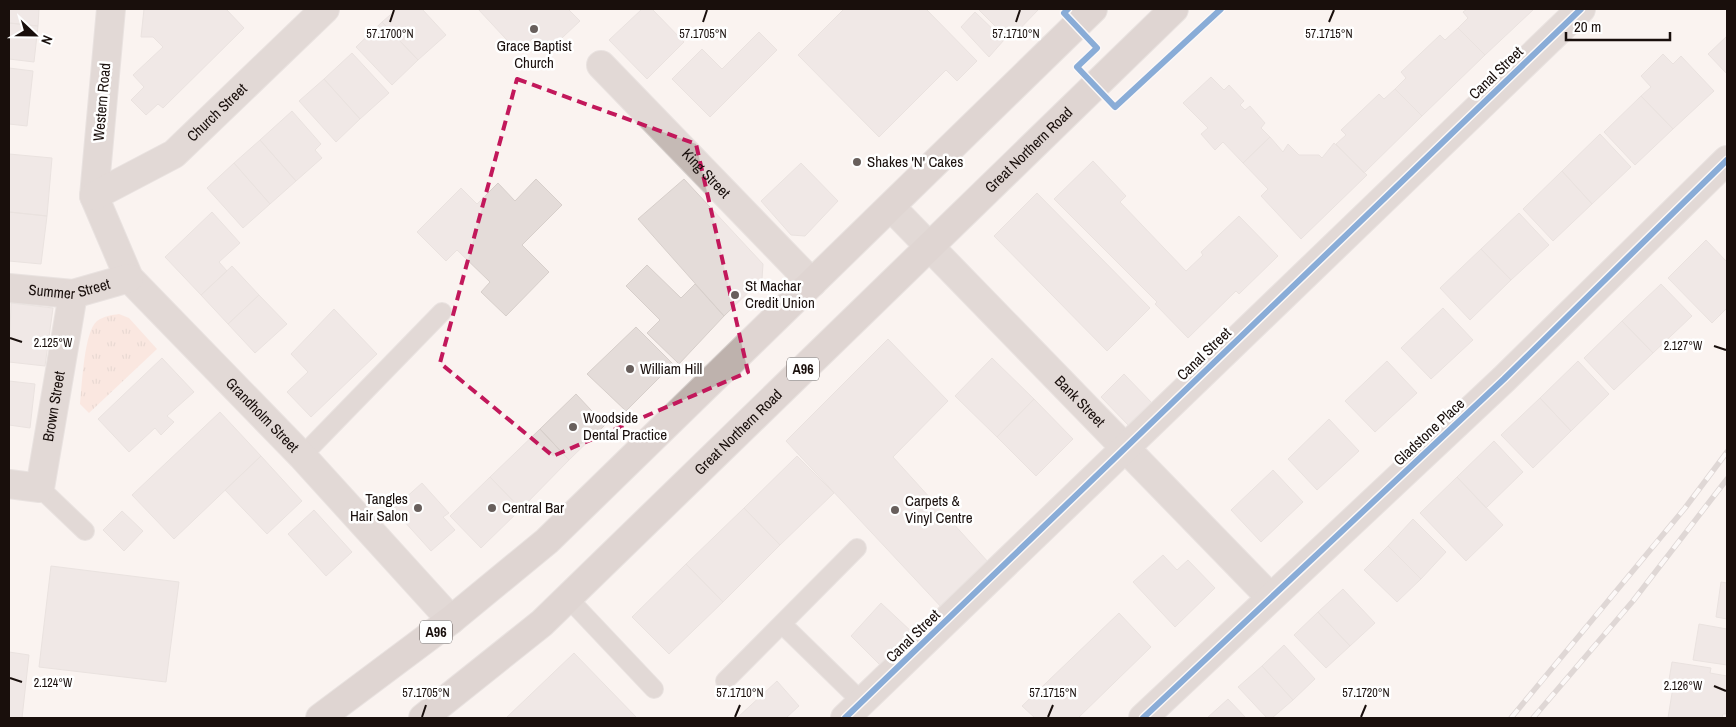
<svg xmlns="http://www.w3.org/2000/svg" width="1736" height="727" viewBox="0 0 1736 727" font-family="'Archivo Narrow',sans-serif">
<defs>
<pattern id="grass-tufts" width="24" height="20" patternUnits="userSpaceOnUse" patternTransform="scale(1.25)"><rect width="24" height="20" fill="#fadacd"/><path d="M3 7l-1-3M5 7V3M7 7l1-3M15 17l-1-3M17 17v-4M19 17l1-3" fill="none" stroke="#d6baaf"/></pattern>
</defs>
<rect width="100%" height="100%" fill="#faf3f0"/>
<!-- grass -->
<path fill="url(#grass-tufts)" d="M119 314 129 318 157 349 89 413 80 404C82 386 84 331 97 321 104 316 112 315 119 314Z"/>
<!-- building -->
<path fill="#e4dcd9" stroke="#d7cfcb" d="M9 9H39L38 26 9 23Z
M144 9H226L244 28 163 108 158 104 146 115 131 100 144 87 133 75 163 47 153 37H141Z
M397 9H422L446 35 418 60 382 22Z
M478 9H568L580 21 547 52 533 38 518 52Z
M642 9H652L684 42 647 79 609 40Z
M844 9H926L977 61 957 81 946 70 879 137 798 55Z
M978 9H1039L1009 40Z
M1467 9H1534L1485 55 1458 28 1468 18 1463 12Z
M975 12 1004 40 989 57 961 27Z
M382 22 418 60 392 85 356 47Z
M9 23 38 26 34 62 9 59Z
M1458 28 1485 55 1422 116 1395 89 1406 78 1401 72 1440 35 1445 40Z
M759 32 777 50 710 117 672 79 702 49 722 69Z
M1727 36V74L1708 54Z
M352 53 389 93 360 119 324 79Z
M1663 54 1673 64 1681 56 1714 91 1673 129 1641 96 1651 87 1641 76Z
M9 68 33 71 27 126 9 124Z
M1211 77 1224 90 1229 85 1244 101 1240 105 1245 110 1250 106 1265 123 1261 128 1270 137 1243 163 1223 142 1215 150 1201 134 1208 128 1183 103Z
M324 79 360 119 336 142 299 101Z
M1395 89 1422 116 1364 173 1336 144 1346 135 1341 130 1379 94 1384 99Z
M1641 96 1673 129 1635 165 1604 132Z
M292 111 321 144 315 150 322 158 296 181 260 140Z
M1600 134 1631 167 1592 204 1562 171Z
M1270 137 1283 152 1288 144 1299 155H1319L1322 158 1334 143 1367 175 1301 239 1261 196 1268 189 1243 163Z
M260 140 296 181 270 204 234 163Z
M9 154 52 158 47 216 9 212Z
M1093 161 1126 196 1120 202 1186 271 1203 255 1201 252 1239 216 1278 256 1239 294 1236 291 1188 338 1155 304 1157 302 1054 199Z
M234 163 270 204 243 228 207 188Z
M801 163 838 201 805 236 791 235 761 201Z
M1562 171 1592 204 1553 241 1523 209Z
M536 179 562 205 522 245 549 272 506 316 481 292 490 282 457 250 446 261 417 232 461 188 477 204 498 183 515 201Z
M684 179 763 264 762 279 724 316 638 219Z
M1037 193 1150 308 1107 351 994 236Z
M9 212 47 216 41 264 9 261Z
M212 212 240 243 219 262 227 271 201 295 165 257Z
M1519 213 1549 245 1511 280 1481 249Z
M1706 240 1727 262V308L1712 323 1668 278Z
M1481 249 1511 280 1470 320 1440 288Z
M647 265 681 298 695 284 724 316 679 364 647 333 660 320 626 286Z
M232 266 259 295 228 324 201 295Z
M1661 284 1692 316 1653 353 1622 321Z
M259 295 287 324 255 353 228 324Z
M11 303 53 308 45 366 9 362Z
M1443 308 1473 340 1431 379 1401 348Z
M334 309 377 354 311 417 287 392 308 372 291 354Z
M1622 321 1653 353 1614 390 1584 358Z
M636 327 673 364 626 411 587 374Z
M888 339 948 401 893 457 989 563 943 609 786 441Z
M162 358 194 392 167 416 174 422 161 435 155 428 129 452 98 419Z
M992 358 1034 399 997 437 955 396Z
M1387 361 1417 393 1375 432 1345 401Z
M1578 361 1609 394 1571 431 1540 398Z
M1124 374 1152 403 1129 426 1101 397Z
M9 381 35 384 30 428 9 425Z
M576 394 605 425 569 460 540 429Z
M1540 398 1571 431 1533 468 1501 435Z
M1034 399 1073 439 1036 476 997 437Z
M220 412 261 456 174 539 132 495Z
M1329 419 1359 451 1317 490 1288 459Z
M540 429 569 460 521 509 490 477Z
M1494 441 1523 472 1486 508 1457 477Z
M261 456 302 501 267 534 225 490Z
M797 456 834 493 780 545 744 508Z
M1273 470 1303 502 1261 542 1231 510Z
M490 477 521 509 481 548 450 516Z
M1457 477 1503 525 1466 561 1420 513Z
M422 483 449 513 443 517 455 530 431 551 393 509Z
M744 508 780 545 723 602 686 564Z
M314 510 352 552 326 576 288 534Z
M122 511 143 531 124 551 103 530Z
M1413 519 1446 552 1421 579 1388 546Z
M1388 546 1421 579 1397 602 1364 570Z
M1163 555 1177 570 1188 560 1215 588 1175 627 1133 582Z
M686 564 723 602 669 654 632 617Z
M51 566 179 582 166 682 39 667Z
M1721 582 1727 583V619L1716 617Z
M1343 589 1375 623 1350 646 1318 612Z
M881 603 913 633 881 666 851 636Z
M1318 612 1350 646 1326 668 1294 635Z
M1119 613 1151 647 1078 718H1035L1022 706Z
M1699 624 1727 629V665L1693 660Z
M1284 645 1315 679 1293 700 1262 666Z
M9 652 29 655 22 718H9Z
M574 653 637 718H506Z
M1672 662 1711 668 1710 673 1727 676V706L1726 714H1723L1722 718H1668L1673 687 1668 686Z
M1262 666 1293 700 1272 718H1267L1238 687Z
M777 681 799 706 786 718H737Z
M1228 699 1246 718H1207Z"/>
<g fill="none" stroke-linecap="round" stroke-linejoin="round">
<!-- service casing -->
<g stroke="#d5cfcc" stroke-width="20">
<path id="service" d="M302 456 442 312
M40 488 85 531
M568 598 654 689
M782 624 862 702
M725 681 857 548"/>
</g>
<!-- minor casing -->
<g stroke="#d5cfcc" stroke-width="30">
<g id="minor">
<path id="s1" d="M111 9 94 196 129 278 302 456 451 620"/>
<path id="s2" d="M601 65 812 283"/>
<path id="s3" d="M94 196 174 154 325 9"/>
<path id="s4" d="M891 207 1270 597"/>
<path id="s5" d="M9 288 73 294 129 278"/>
<path id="s6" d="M9 484 40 488 73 294"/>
<path d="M845 718 1581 9"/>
<path d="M1143 718 1504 379 1727 160"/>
</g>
</g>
<!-- primary casing -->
<g stroke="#d5cfcc" stroke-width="30">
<g id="primary">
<path d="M320 718 451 620 547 541 1093 9"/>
<path id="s7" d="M423 718 542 623 1174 9"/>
</g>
</g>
<!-- service -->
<use href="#service" stroke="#c5bab5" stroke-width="18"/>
<!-- minor -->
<use href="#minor" stroke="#c5bab5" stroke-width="28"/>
<!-- primary -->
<use href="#primary" stroke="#beb2ad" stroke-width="28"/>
<!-- rail casing -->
<g stroke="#beb7b4" stroke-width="5.5">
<path id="rail" d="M1511 718 1685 508 1727 452
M1533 718 1633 601 1727 479"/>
</g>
<!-- rail -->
<use href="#rail" stroke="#fff" stroke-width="4" stroke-dasharray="11" stroke-linecap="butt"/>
<!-- cycleway casing -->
<g stroke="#fff" stroke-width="9">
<path id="cycleway" d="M1068 9 1064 13 1097 48 1077 67 1115 107 1221 9
M845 718 1581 9
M1143 718 1504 379 1727 160"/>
</g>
<!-- cycleway -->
<use href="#cycleway" stroke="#0057b8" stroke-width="6"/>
</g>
<!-- marked area -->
<path d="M0 0H1736V727H0ZM517 79 696 144 748 372 553 456 440 363Z" fill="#faf3f0" fill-opacity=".55" fill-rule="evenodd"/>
<path fill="none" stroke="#c2185b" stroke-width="4" stroke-dasharray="10 6" stroke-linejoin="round" d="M517 79 696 144 748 372 553 456 440 363Z"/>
<!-- ticks -->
<path fill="none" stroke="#190f0c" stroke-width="2" d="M390 22 394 10M703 22 707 10M1016 22 1020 10M1329 22 1334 10M10 338 22 342M1714 346 1726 350M10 678 22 682M1714 686 1726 691M422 717 426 705M735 717 740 705M1048 717 1053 705M1361 717 1366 705"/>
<!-- markers -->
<g fill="#685f5c" stroke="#fff" stroke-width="2">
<circle cx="534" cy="29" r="5"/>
<circle cx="857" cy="162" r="5"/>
<circle cx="735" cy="295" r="5"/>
<circle cx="630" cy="369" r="5"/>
<circle cx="573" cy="427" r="5"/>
<circle cx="418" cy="508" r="5"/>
<circle cx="492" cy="508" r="5"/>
<circle cx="895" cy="510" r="5"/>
</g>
<g text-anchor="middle" stroke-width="5" stroke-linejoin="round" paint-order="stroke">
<!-- shield labels -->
<g fill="#fff" stroke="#5e5755" stroke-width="1">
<rect x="787" y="357.5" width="32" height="23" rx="4"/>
<rect x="420" y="620.5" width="32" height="23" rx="4"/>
</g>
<g font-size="14" font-weight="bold" fill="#190f0c">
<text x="803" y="374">A96</text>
<text x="436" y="637">A96</text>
</g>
<!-- poi labels -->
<g font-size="15" fill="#190f0c" stroke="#fff" text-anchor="start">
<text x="534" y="51" text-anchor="middle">Grace Baptist<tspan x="534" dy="17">Church</tspan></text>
<text x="867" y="167">Shakes 'N' Cakes</text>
<text x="745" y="291">St Machar<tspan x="745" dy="17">Credit Union</tspan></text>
<text x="640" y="374">William Hill</text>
<text x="583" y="423">Woodside<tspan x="583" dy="17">Dental Practice</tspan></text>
<text x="408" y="504" text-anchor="end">Tangles<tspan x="408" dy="17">Hair Salon</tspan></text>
<text x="905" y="506">Carpets &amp;<tspan x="905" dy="17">Vinyl Centre</tspan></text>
<text x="502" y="513">Central Bar</text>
</g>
<!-- street labels -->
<g font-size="15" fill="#190f0c" stroke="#fff">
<text transform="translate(1496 73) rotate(-44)" y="5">Canal Street</text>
<text transform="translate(102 102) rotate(-85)" y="5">Western Road</text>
<text dy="5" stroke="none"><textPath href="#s3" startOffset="150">Church Street</textPath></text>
<text dy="5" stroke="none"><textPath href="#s7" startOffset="831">Great Northern Road</textPath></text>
<text dy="5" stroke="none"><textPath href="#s2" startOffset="151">King Street</textPath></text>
<text dy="5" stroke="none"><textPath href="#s5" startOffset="61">Summer Street</textPath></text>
<text transform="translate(1204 354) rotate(-44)" y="5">Canal Street</text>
<text dy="5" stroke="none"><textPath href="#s4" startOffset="271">Bank Street</textPath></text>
<text dy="5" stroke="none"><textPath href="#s6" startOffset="114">Brown Street</textPath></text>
<text dy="5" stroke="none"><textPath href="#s1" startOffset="468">Grandholm Street</textPath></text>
<text dy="5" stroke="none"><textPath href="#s7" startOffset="426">Great Northern Road</textPath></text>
<text transform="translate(1429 432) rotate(-43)" y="5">Gladstone Place</text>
<text transform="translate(913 636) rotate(-44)" y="5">Canal Street</text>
</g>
</g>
<g font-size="12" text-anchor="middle" fill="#190f0c" stroke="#fff" stroke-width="5" stroke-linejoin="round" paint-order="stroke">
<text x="390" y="38">57.1700°N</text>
<text x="703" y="38">57.1705°N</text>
<text x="1016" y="38">57.1710°N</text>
<text x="1329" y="38">57.1715°N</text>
<text x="53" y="347">2.125°W</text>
<text x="1683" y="350">2.127°W</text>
<text x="53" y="687">2.124°W</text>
<text x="1683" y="690">2.126°W</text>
<text x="426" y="697">57.1705°N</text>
<text x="740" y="697">57.1710°N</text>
<text x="1053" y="697">57.1715°N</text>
<text x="1366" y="697">57.1720°N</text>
</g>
<!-- border -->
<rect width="1736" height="727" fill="none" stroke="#190f0c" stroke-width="20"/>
<!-- north arrow -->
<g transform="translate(35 35) rotate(112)" stroke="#ffffff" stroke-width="4" paint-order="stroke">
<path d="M0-4L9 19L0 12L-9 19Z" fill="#190f0c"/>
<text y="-8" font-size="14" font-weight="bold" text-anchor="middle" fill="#190f0c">N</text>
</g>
<!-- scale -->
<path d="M1566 32v8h104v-8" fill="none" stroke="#190f0c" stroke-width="2.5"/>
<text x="1574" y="32" font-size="15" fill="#190f0c" stroke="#ffffff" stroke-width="4" paint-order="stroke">20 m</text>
</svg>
